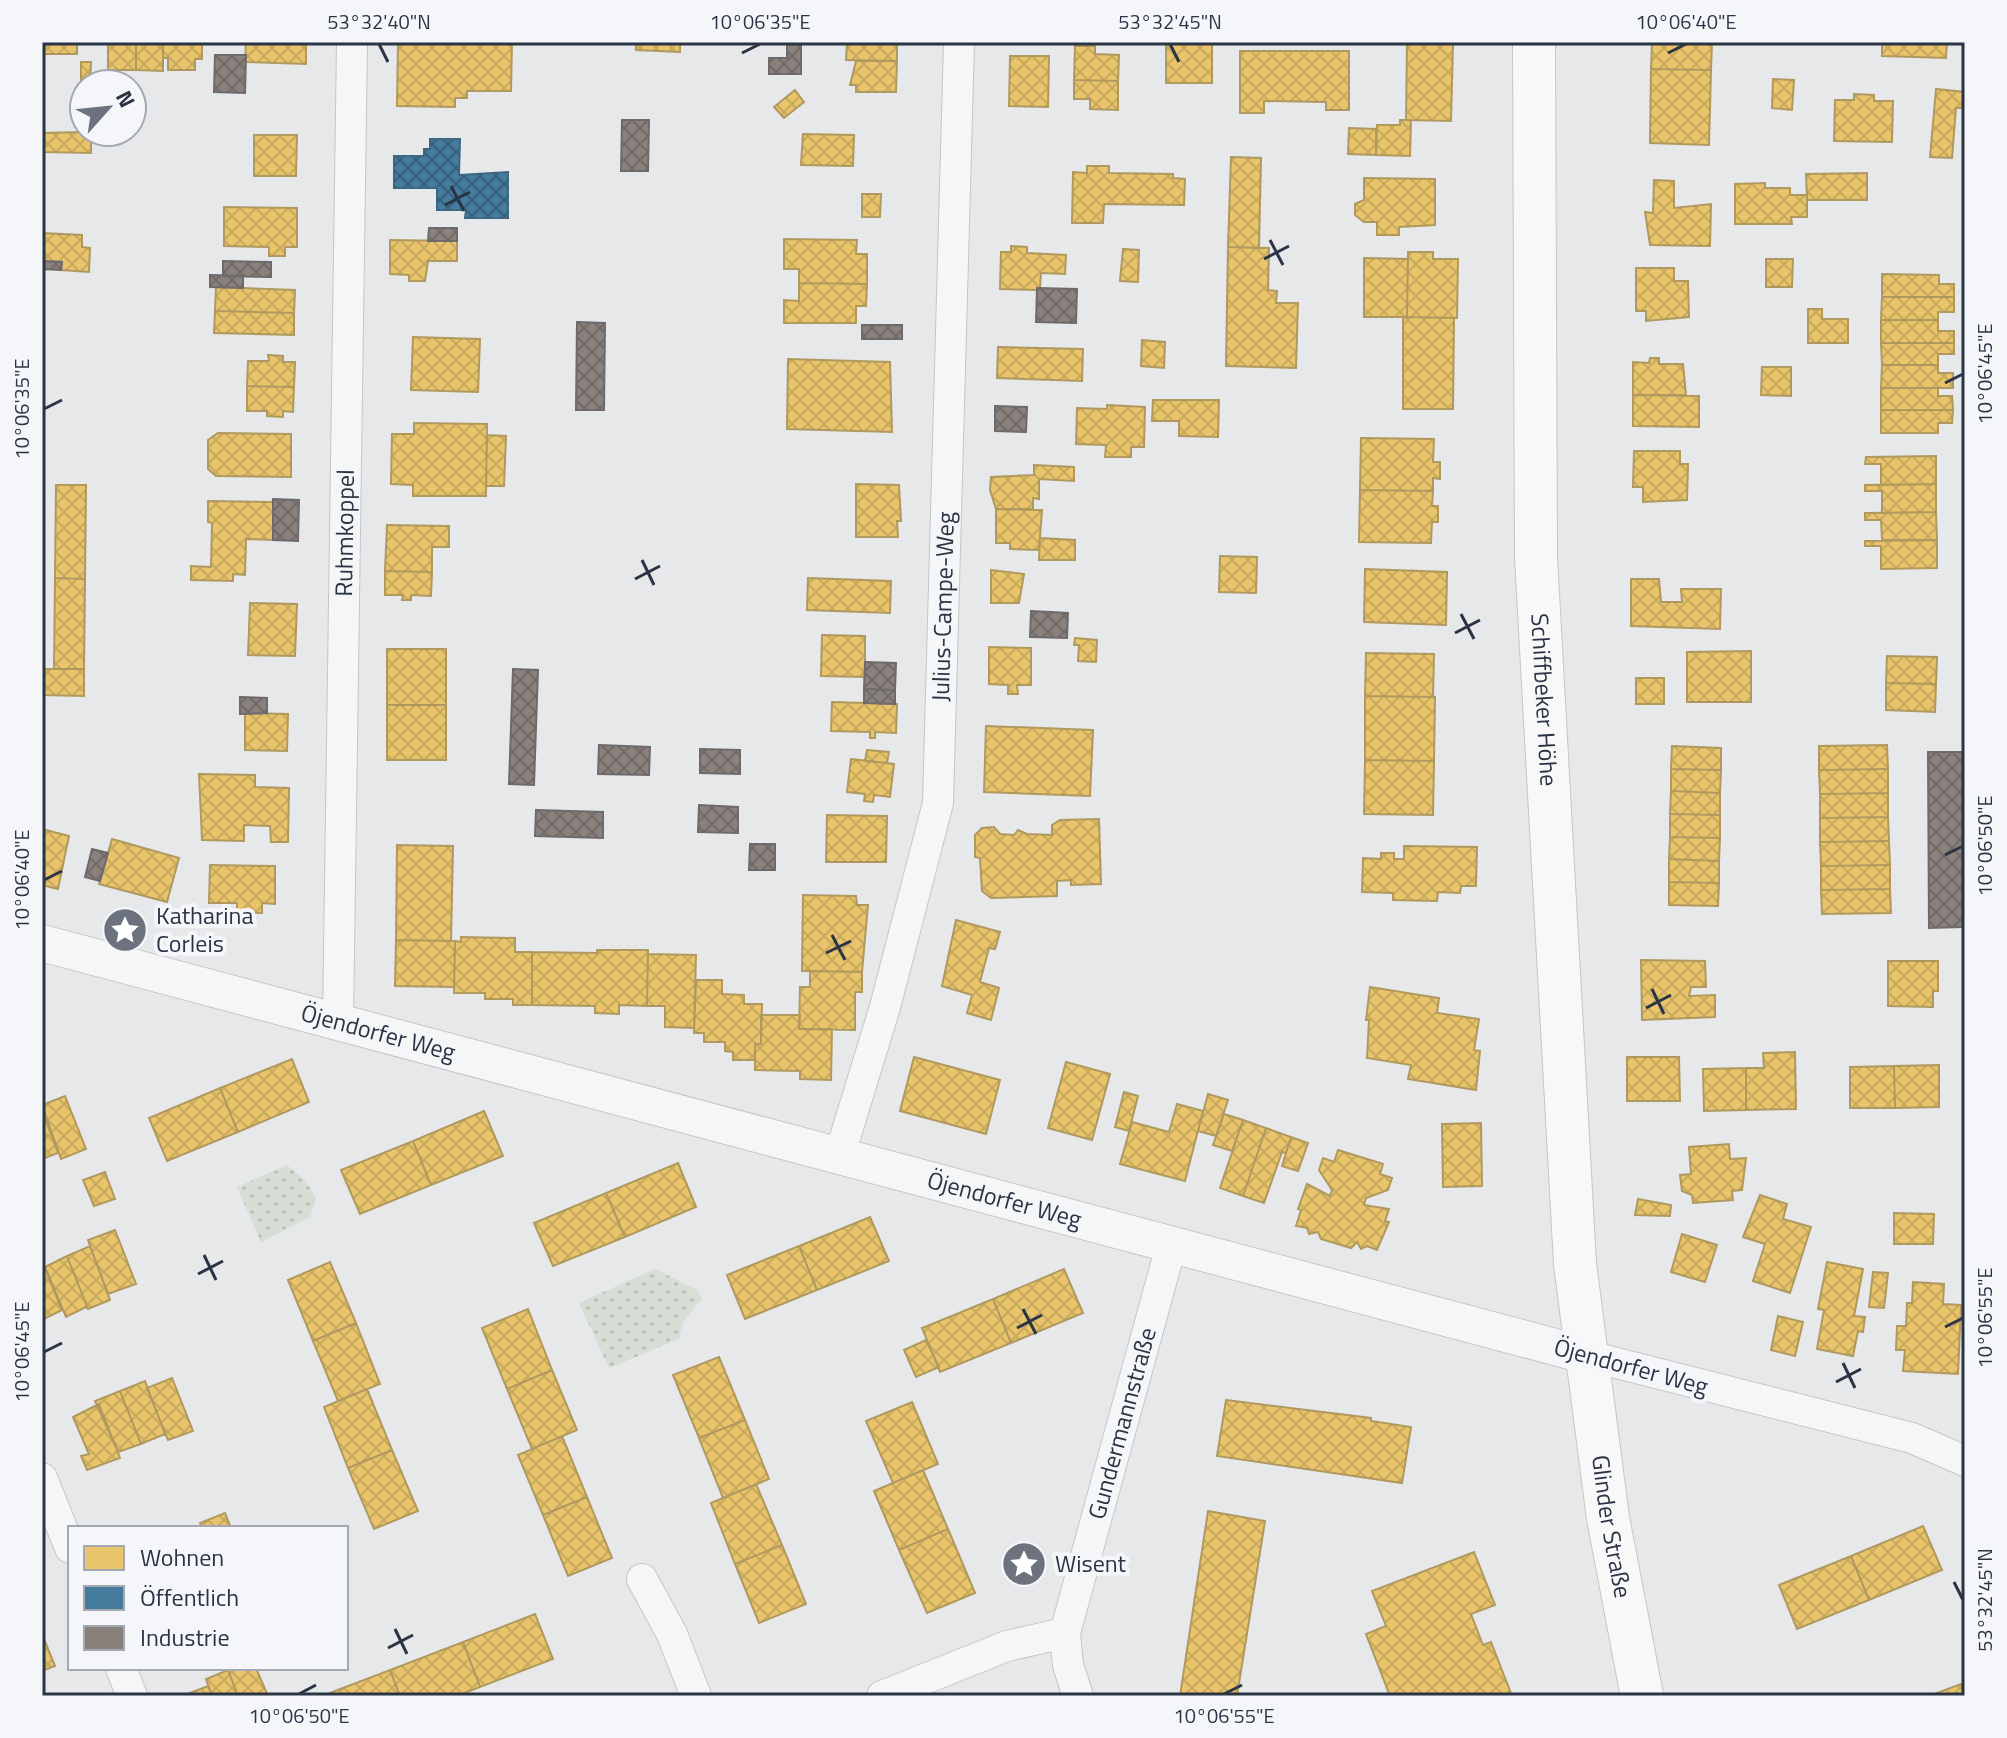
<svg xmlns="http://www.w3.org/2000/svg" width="2007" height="1738" viewBox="0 0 2007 1738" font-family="'Titillium Web',sans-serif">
<defs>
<pattern id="park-dots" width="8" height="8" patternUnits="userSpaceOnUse" patternTransform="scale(2)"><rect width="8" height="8" fill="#d6ded6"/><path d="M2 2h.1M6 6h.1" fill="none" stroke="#b8bfb9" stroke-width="1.8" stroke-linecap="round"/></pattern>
<pattern id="homes-cross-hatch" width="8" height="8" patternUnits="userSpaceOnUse" patternTransform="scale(2)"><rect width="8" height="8" fill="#e9c46a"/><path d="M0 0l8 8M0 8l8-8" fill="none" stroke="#c8a95d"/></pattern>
<pattern id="public-cross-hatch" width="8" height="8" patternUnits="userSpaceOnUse" patternTransform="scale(2)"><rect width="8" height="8" fill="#457b9d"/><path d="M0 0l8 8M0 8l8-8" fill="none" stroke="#37607b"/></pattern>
<pattern id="industry-cross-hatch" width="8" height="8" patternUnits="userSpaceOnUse" patternTransform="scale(2)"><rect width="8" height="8" fill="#8a817c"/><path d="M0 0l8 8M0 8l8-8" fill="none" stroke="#716a67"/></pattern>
</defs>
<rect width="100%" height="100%" fill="#e6e8ea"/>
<!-- park -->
<path fill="url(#park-dots)" d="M287 1165 307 1182 316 1199 310 1217 261 1242 237 1187Z
M655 1269 697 1290 702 1299 683 1322 679 1339 609 1368 579 1303Z"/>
<!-- homes -->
<path fill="url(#homes-cross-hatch)" stroke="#b0995f" stroke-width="2" d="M42 42H84L77 43V54H42Z
M108 42H136V70H108Z
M136 42H163V71L136 70Z
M163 42H202V59H195V70H168V58H163Z
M246 42H306V64L245 62Z
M398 42H512L511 91H467V98H455V107L397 106Z
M636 42H680V52L636 50Z
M847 42H897V61L846 60Z
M1652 42H1712L1711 70 1651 69Z
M1882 42H1947L1946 58 1882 56Z
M1212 43V83H1166V44Z
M1407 43 1453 44 1451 121 1406 120Z
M1075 46H1095V54L1119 55 1118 81 1074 80Z
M1240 51H1349V110H1326V102L1264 101V113H1240Z
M1010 56H1049L1048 107 1009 106Z
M856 61H897L896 92H856V85H850Z
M81 62H91L90 83H81Z
M1651 69 1711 70 1709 145 1650 143Z
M1773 79 1794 80 1792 110 1772 108Z
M1074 80 1118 81V110L1090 109V99H1074Z
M1936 89 1965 92V108H1956L1952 158 1930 157Z
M795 90 804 102 784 118 774 107Z
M1854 94 1874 95V101H1893L1892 142 1834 141 1835 100H1854Z
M1400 120H1411L1410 156 1376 155 1377 125H1400Z
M1349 128 1376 129V155L1348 154Z
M84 132H91V153L42 152V133Z
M803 134 854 135 853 166 801 165Z
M254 135H297L296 176H254Z
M1231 157 1261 158 1259 248 1228 247Z
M1087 166H1109V173L1173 174V178L1185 179 1184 205 1104 204 1103 223H1072L1073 172 1087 173Z
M1867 173V200H1807L1806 174Z
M1364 178 1435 179V225L1399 227V235H1377V222H1364L1355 215V204L1364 200Z
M1654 180 1674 181V208L1711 204 1710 246 1650 245 1645 212 1653 213Z
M1765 183V188H1790V195H1807V217H1791L1792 224H1735V184Z
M862 194H881L880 217H862Z
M224 207 297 208V247H285V256H269V247L224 246Z
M42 233 82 235V247L90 248 89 272 61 270 62 262 42 261Z
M784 239 857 240 856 254H867V284L799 283V269H784Z
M390 240 457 241V261H428L425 281H409V275L390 274Z
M1011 246 1027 247V253L1066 255 1065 274 1041 273 1040 288 1037 290 1000 289 1001 252H1011Z
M1228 247 1269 248 1268 290 1277 291 1276 303H1298L1296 368 1226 366Z
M1123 249 1139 250 1138 282 1120 281Z
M1408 252H1433V259H1458L1457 318 1407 317Z
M1364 258 1408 259 1407 317H1364Z
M1766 259H1793L1792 287H1766Z
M1636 268H1674V281H1688L1689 317 1646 321V311H1636Z
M1882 274 1939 275V284H1954V297H1882Z
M799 283 867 284 866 306H856V323H784V300L799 301Z
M216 287 295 290 294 313 215 311Z
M1882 297H1954V312H1938V320H1881Z
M1808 309H1822V319H1848V343H1808Z
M215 311 294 313V335L214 333Z
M1403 317 1454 318 1453 409H1403Z
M1881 320H1938V331H1954V343H1881Z
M413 337 480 339 478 392 411 390Z
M1142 340 1165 342 1164 368 1141 366Z
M1881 343H1954V354H1938V365H1882Z
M998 347 1083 349 1082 381 997 378Z
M268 355 283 356V362H295L294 387 247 386 248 361H269Z
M1650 358H1659V364H1683L1686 395H1633V362L1649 363Z
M788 359 890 362 892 432 787 429Z
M1882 365H1938V373H1953V388H1881Z
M1762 367H1791V396L1761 395Z
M247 386 294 387 293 412 283 411V417L267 416V411H247Z
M1881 388H1938V396H1952L1953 410H1881Z
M1633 395 1699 396V427L1633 426Z
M1153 400H1219L1218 437 1179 436V421H1152Z
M1107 405 1145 407 1144 447H1131V457H1105L1106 445 1076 444 1077 408 1107 409Z
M1881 410H1953L1952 423H1938V433H1881Z
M414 423 487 424 486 496H413V485L391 484 392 434H414Z
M218 433 291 434V477L216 476 208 469V440Z
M487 435 506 436 504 486H486Z
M1361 438 1434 439 1433 462H1440V479L1433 478V491L1360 490Z
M1634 451H1680V464H1688L1687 500 1643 502V487H1633Z
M1936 456V484L1881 485V464H1865L1866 457Z
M1034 465 1074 467V481L1039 479V499L1033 498V509H996L990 490 991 477 1034 475Z
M856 484 899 485 901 521H897L898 537H856Z
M1936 484V512L1882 513V491H1865V485Z
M56 485H86L85 579 55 578Z
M1360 490 1433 491 1432 506H1438V522H1432L1431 543 1359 542Z
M208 501 273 502V540L246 539 245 575 233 574V581L191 580V566L211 567 212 523 208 522Z
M996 509 1042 510 1039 550 1010 549V543H996Z
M1936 512 1937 540H1882L1881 520H1865V513Z
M387 525 449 526V547H432V572L385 571Z
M1040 538 1075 540V560H1039Z
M1937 540V568L1881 569V546H1865V541Z
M1220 556 1257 557 1256 593 1219 592Z
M1365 569 1447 572 1446 625 1364 622Z
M991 570 1024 574 1019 603H991Z
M385 571 432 572 431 596 411 595V600H402L403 595H385Z
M55 578 85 579 84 669H54Z
M808 578 891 581 890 613 807 610Z
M1631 579H1659L1661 602H1682L1681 589H1721L1720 629 1631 626Z
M250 603 297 604 295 656 248 655Z
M822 635 865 636V677L821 676Z
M1075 638 1097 640 1096 662 1078 661 1079 645H1074Z
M989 647 1031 648V685H1017L1018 694H1008V685L989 684Z
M387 649H446V705H387Z
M1751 651V702H1687V652Z
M1366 653 1434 654 1433 697 1365 696Z
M1887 656 1937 657 1936 684 1886 683Z
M42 669H84V696L42 695Z
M1636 678H1664V704H1636Z
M1886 683 1936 684 1935 712 1886 710Z
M1365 696 1435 697 1434 761 1365 760Z
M832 702 897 704 896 733 875 732V738H870V732L831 731Z
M387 705H446V760H387Z
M245 713 288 714 287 751 245 750Z
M986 726 1093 730 1090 796 984 792Z
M1887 745 1888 769 1819 770V746Z
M1672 746 1721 748V770L1671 769Z
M867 750 889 752 887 763 865 761Z
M851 759 894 764 890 797 874 795 873 802 864 801 865 794 847 792Z
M1365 760 1434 761 1433 815 1364 814Z
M1671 769 1721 770 1720 793 1671 791Z
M1888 769V793L1820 794 1819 770Z
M199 774 255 775V787L289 788 288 842H271L270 826 244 825V841L202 840Z
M1671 791 1720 793V815L1670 814Z
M1888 793V817L1820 818V794Z
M1670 814 1720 815V838L1670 837Z
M827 815 887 816 886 862H826Z
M1888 817 1889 841 1820 842V818Z
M1099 819 1101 884 1071 885V880L1057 881V896L991 898 982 891 980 858 975 857V835L982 828 994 827 1000 834 1014 835 1018 830 1027 834 1052 835V825L1060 820Z
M42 829 69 836 58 889 42 885Z
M1670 837 1720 838 1719 861 1669 859Z
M112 839 179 858 167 902 99 884Z
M1889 841 1890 865 1821 866 1820 842Z
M397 845 453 846 451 941 396 940Z
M1404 846 1477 847 1476 886H1461L1460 893 1438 892 1437 901 1393 900V893L1362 892 1363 858 1381 859V853H1394V859H1404Z
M1669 859 1719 861V883L1669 882Z
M210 865 275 866V904L262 903V913L237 912V903H209Z
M1890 865V889L1821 890V866Z
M1669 882 1719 883 1718 906 1669 905Z
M1890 889 1891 913 1822 914 1821 890Z
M803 895 856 896 857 905H868L862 972 802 971Z
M956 920 1000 932 995 949 989 948 980 982 999 988 991 1020 967 1013 972 995 942 986Z
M461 937 515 938V952H532V1005H513V999H485V993H454L455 941 461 942Z
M396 940 455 941 454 987 395 986Z
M597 950H648L647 1006 619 1005V1014L595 1013V1006L532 1005V952L597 953Z
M648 954 696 955 694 1028 665 1027V1006H647Z
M1641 960 1705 961 1706 987H1691L1689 996 1715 995V1017L1642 1020Z
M1888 961H1938V991H1933V1007L1888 1006Z
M810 971 862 972V992H855V1030L799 1029 800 987H810Z
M696 980H722V994L744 995V1004H762L761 1044H755V1060H733V1052L725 1051V1042H704V1033H694Z
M1370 987 1439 998 1437 1013 1479 1019 1474 1050 1480 1051 1476 1090 1408 1079 1411 1065 1367 1058 1369 1020H1366Z
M761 1015H800L799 1029H832L831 1080 800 1079V1071L755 1070V1044H761Z
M1795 1052 1796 1109 1746 1110V1068H1764L1763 1053Z
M914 1057 1000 1080 986 1134 900 1111Z
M1627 1057H1679L1680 1101H1627Z
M292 1059 309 1102 238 1132 220 1088Z
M1066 1062 1110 1074 1092 1140 1048 1128Z
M1939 1065V1107L1895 1108 1894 1066Z
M1894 1066 1895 1108H1850V1067Z
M1746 1068V1110L1704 1111 1703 1069Z
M220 1088 238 1132 167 1161 149 1118Z
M1124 1092 1138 1096 1129 1131 1115 1127Z
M1208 1094 1228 1100 1216 1136 1198 1131Z
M65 1096 86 1149 61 1159 42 1105Z
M1177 1104 1203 1111 1185 1181 1120 1164 1132 1122 1169 1132Z
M42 1110 58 1153 42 1159Z
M484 1111 503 1156 431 1185 413 1141Z
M1224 1114 1243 1120 1232 1151 1213 1145Z
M1243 1120 1266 1128 1243 1196 1220 1188Z
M1481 1123 1482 1186 1443 1187 1442 1124Z
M1266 1128 1291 1137 1286 1153 1282 1152 1264 1203 1243 1196Z
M1291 1137 1308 1143 1298 1171 1282 1166Z
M413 1141 431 1185 360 1214 341 1170Z
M1729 1144 1730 1159 1746 1158 1742 1190 1732 1191 1733 1200 1693 1203 1692 1195 1682 1191 1680 1175 1691 1174 1689 1147Z
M1338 1150 1383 1164 1380 1174 1392 1178 1388 1190 1366 1198 1364 1205 1389 1209 1385 1221 1389 1222 1377 1250 1367 1246 1361 1249 1357 1242 1351 1248 1321 1239 1318 1232 1309 1234 1307 1228 1296 1226 1301 1210 1298 1209 1307 1184 1330 1196 1332 1190 1319 1170 1323 1158 1334 1162Z
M678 1163 696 1207 625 1237 606 1193Z
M105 1172 115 1199 94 1206 83 1180Z
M606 1193 625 1237 553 1266 534 1223Z
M1760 1195 1787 1204 1783 1219 1811 1227 1790 1293 1753 1281 1765 1244 1743 1237Z
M1638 1199 1671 1205 1670 1216 1635 1215Z
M1894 1213 1934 1214 1933 1244H1894Z
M870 1217 889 1261 817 1290 799 1246Z
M115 1230 136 1284 108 1294 88 1240Z
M1682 1234 1717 1245 1705 1282 1671 1272Z
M90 1246 110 1300 88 1309 67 1256Z
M799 1246 817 1290 745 1319 727 1275Z
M67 1256 88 1309 86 1307 66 1317 45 1267Z
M42 1261 62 1310 42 1320Z
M330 1262 356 1323 313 1341 288 1280Z
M1827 1262 1863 1269 1854 1316 1865 1317 1863 1332 1858 1331 1853 1356 1817 1349 1824 1310 1818 1309Z
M1064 1269 1083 1313 1011 1343 993 1299Z
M1873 1272 1888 1273 1884 1308 1869 1307Z
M1913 1282 1944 1284 1943 1304 1961 1305 1958 1374 1903 1371 1905 1350H1896L1897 1326H1906L1907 1303H1912Z
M993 1299 1011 1343 940 1372 922 1328Z
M528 1309 552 1370 507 1389 482 1328Z
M1778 1316 1803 1322 1795 1356 1771 1350Z
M356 1323 380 1384 338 1401 313 1341Z
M926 1340 939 1367 916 1377 904 1350Z
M719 1357 745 1420 699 1438 673 1375Z
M552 1370 577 1430 532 1449 507 1389Z
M172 1378 193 1431 168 1440 147 1388Z
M145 1381 165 1434 141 1444 120 1391Z
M367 1389 392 1450 348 1468 324 1407Z
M120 1391 141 1444 118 1452 95 1401Z
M1226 1400 1371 1418V1421L1411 1427 1402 1483 1217 1456Z
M912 1402 938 1464 893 1483 866 1421Z
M99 1404 120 1458 87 1470 81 1456 89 1454 73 1417Z
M745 1420 769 1479 723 1498 699 1438Z
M562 1436 587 1497 543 1515 518 1455Z
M392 1450 418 1511 374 1529 348 1468Z
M923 1470 948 1529 899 1550 874 1491Z
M756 1484 782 1545 735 1564 711 1503Z
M587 1497 612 1558 568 1576 543 1515Z
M1208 1511 1265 1521 1237 1696H1180Z
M225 1513 231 1528H202L200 1523Z
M1923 1526 1942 1570 1869 1600 1851 1556Z
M948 1529 975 1593 927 1613 899 1550Z
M782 1545 806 1604 759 1623 735 1564Z
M1474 1552 1495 1605 1471 1614 1483 1645 1491 1642 1512 1696H1390L1366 1634 1386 1626 1372 1591Z
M1851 1556 1869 1600 1797 1629 1779 1585Z
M535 1614 553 1659 480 1687 463 1642Z
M42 1634 55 1666 42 1671Z
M463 1642 480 1687 457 1696H400L390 1670Z
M235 1668H256L268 1696H238L228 1670Z
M228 1670 238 1696H212L206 1679Z
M390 1670 400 1696H322Z
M1961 1684 1965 1696H1929Z
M208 1686 212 1696H182Z"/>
<!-- public -->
<path fill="url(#public-cross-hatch)" stroke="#3d6683" stroke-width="2" d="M430 139H460L459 175 508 172V218H465L466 210H437V188H394V156H424V149H430Z"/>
<!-- industry -->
<path fill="url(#industry-cross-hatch)" stroke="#6e6a6c" stroke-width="2" d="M787 42H801V74H769V58H787Z
M215 55H246L245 93 214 92Z
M622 120H649L648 171H621Z
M429 228H457V241H428Z
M42 261 62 262 61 270 42 269Z
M223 261 271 262V277L223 276Z
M210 275 243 276V288L210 287Z
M1037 288 1077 289 1076 323 1036 322Z
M577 322 605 323 604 410H576Z
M862 325H902V339H862Z
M995 406 1027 407 1026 432 995 431Z
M273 499 299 500 298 541 273 540Z
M1031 611 1068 613 1067 638 1030 637Z
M865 662 896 663 895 690 864 689Z
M513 669 538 670 534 785 509 784Z
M864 689 895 690V704L864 703Z
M240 697 267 698V713L240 714Z
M599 745 650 747 649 775 598 774Z
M700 749 740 750V774L700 773Z
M1928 752H1962V927L1929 928Z
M699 805 738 807V833L698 832Z
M536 810 603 812V838L535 836Z
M750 844H775V870H749Z
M92 849 108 853 100 881 85 877Z"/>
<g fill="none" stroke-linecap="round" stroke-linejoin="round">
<!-- minor casing -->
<g stroke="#c4c6c8" stroke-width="32">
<g id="minor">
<path id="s1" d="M338 1023 352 42"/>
<path id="s2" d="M839 1157 885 1007 938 803 959 42"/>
<path d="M1585 1355 1912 1438 1965 1461"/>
<path d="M42 1478 70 1548"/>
<path d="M642 1579 672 1634 696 1696"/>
<path d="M121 1668 132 1696"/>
<path d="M882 1696 1007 1646 1065 1633"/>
<path id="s3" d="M1078 1696 1068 1665 1065 1633 1171 1246"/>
</g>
</g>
<!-- tertiary casing -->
<g stroke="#c4c6c8" stroke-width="38">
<g id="tertiary">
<path id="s4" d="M42 943 1585 1355"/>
</g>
</g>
<!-- secondary casing -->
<g stroke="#c4c6c8" stroke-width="44">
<g id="secondary">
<path id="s5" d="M1534 42 1536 557 1575 1264 1608 1518 1642 1696"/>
</g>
</g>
<!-- minor -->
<use href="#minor" stroke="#f5f6f7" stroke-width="30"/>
<!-- tertiary -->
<use href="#tertiary" stroke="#f5f6f7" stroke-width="36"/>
<!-- secondary -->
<use href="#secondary" stroke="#f8f8f8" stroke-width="42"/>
</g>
<!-- ticks -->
<path fill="none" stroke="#2b3445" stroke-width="3" d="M379 44 388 62M1170 44 1179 62M742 53 760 44M1668 53 1686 44M451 186 464 211M445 205 470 192M1270 240 1283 265M1264 259 1289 246M1945 383 1963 374M44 409 62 400M642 560 654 585M635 579 660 566M1461 614 1474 639M1455 633 1480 620M1945 855 1963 846M44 880 62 871M832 935 845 960M826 953 851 941M1652 989 1664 1014M1646 1008 1671 995M204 1255 216 1280M198 1274 223 1261M1023 1309 1036 1334M1945 1327 1963 1318M1017 1328 1042 1315M44 1352 62 1343M1843 1363 1855 1388M1836 1382 1861 1369M1954 1582 1963 1600M395 1629 407 1654M388 1648 413 1635M299 1694 316 1685M1224 1694 1242 1685"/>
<!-- icons -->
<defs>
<g id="sight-disc" transform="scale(2.3)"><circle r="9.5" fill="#6c737f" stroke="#f4f6f9"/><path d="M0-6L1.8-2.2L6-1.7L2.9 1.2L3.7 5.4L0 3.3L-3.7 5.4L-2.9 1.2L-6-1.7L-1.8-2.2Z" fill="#fff"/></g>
</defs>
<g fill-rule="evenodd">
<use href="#sight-disc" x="125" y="930"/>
<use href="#sight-disc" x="1024" y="1564"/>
</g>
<g text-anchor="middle" stroke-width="8" stroke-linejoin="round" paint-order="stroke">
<!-- street labels -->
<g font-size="24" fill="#2b3445" stroke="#f4f6f9">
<text dy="8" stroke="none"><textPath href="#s1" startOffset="490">Ruhmkoppel</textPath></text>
<text dy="8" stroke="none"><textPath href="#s2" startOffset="564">Julius-Campe-Weg</textPath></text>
<text dy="8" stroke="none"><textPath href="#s5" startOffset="658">Schiffbeker Höhe</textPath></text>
<text dy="8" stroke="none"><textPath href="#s4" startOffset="348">Öjendorfer Weg</textPath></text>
<text dy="8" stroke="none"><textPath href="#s4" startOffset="996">Öjendorfer Weg</textPath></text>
<text transform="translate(1631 1367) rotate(15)" y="8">Öjendorfer Weg</text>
<text dy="8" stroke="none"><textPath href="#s3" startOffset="282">Gundermannstraße</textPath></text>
<text dy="8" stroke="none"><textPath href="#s5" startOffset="1488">Glinder Straße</textPath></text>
</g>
<!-- poi labels -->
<g font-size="24" fill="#2b3445" stroke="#f4f6f9" text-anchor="start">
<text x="156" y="924">Katharina<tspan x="156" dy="28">Corleis</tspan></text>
<text x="1055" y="1572">Wisent</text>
</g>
</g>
<!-- border -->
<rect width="2007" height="1738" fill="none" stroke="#f4f6f9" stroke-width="88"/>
<!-- legend -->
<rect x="68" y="1526" width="280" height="144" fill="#f4f6f9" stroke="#a4a8b1" stroke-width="2"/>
<rect x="84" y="1546" width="40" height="24" fill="#e9c46a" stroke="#a4a8b1" stroke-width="2"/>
<text x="140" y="1566" font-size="24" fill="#2b3445">Wohnen</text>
<rect x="84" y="1586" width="40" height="24" fill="#457b9d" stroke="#a4a8b1" stroke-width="2"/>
<text x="140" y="1606" font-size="24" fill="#2b3445">Öffentlich</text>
<rect x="84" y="1626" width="40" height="24" fill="#8a817c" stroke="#a4a8b1" stroke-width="2"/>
<text x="140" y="1646" font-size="24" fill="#2b3445">Industrie</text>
<!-- north arrow -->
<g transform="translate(108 108) rotate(63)"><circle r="38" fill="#f4f6f9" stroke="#a4a8b1" stroke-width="2"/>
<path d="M0-6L14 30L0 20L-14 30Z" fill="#6c737f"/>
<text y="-12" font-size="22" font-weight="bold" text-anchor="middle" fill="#2b3445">N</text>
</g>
<rect x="44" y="44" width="1919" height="1650" fill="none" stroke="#2b3445" stroke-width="3"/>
<g font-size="20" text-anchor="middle" fill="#2b3445">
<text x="379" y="29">53°32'40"N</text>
<text x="760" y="29">10°06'35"E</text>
<text x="1170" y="29">53°32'45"N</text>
<text x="1686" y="29">10°06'40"E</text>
<text transform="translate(1985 374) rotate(-90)" y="7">10°06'45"E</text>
<text transform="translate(22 409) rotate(-90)" y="7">10°06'35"E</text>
<text transform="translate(1985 846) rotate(-90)" y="7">10°06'50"E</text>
<text transform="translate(22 880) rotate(-90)" y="7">10°06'40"E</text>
<text transform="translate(1985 1318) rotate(-90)" y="7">10°06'55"E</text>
<text transform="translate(22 1352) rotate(-90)" y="7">10°06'45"E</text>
<text transform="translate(1985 1600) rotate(-90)" y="7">53°32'45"N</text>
<text x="299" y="1723">10°06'50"E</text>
<text x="1224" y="1723">10°06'55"E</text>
</g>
</svg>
